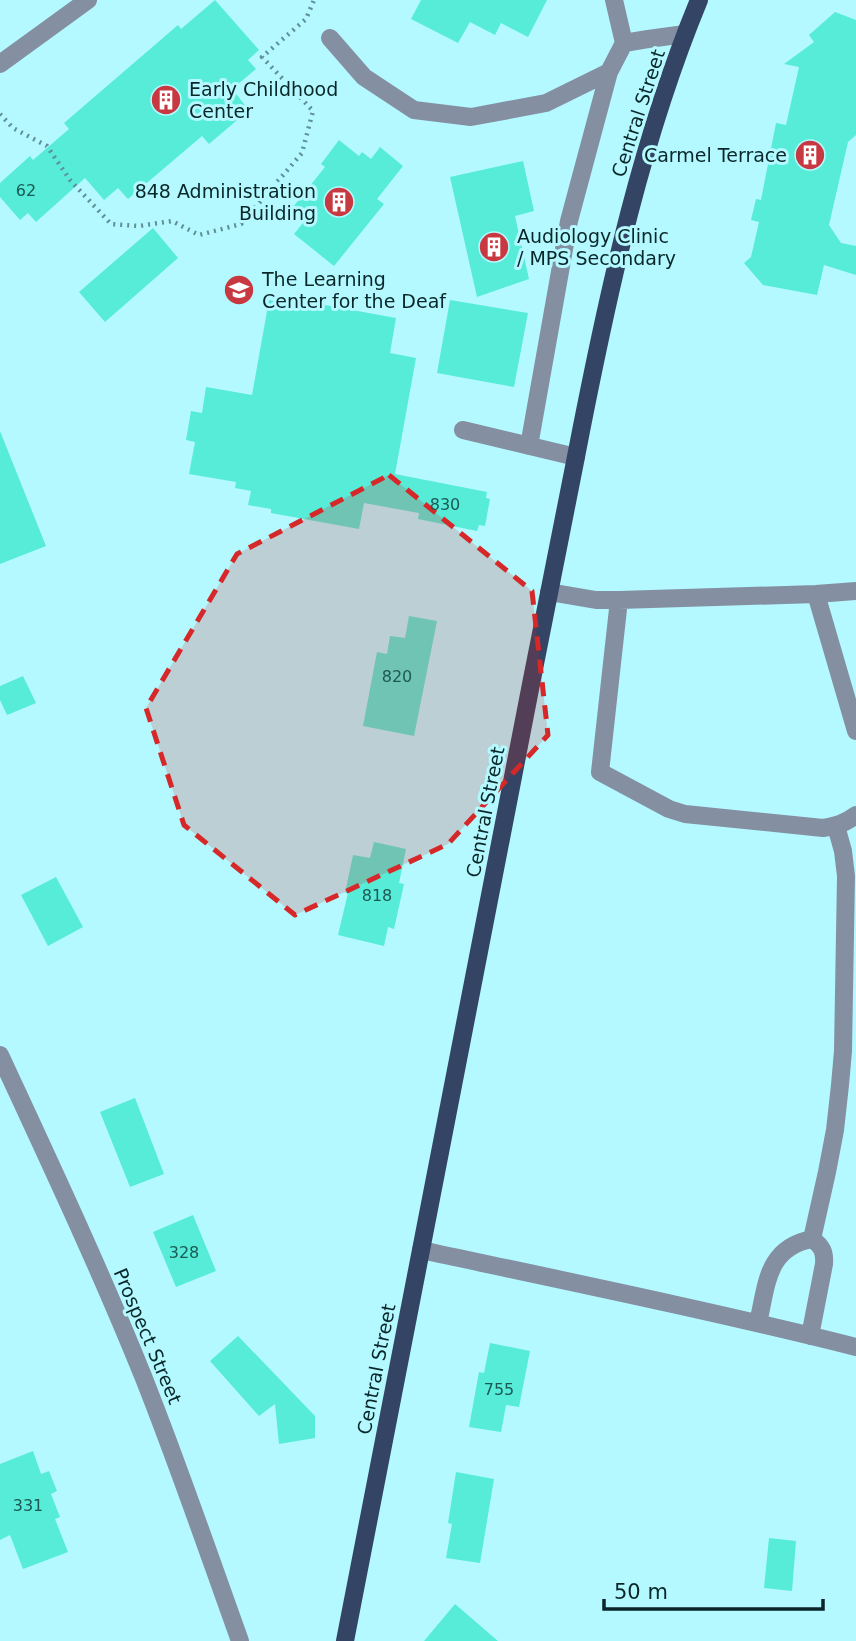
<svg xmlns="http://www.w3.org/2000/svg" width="856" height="1641" viewBox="0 0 856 1641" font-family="'DejaVu Sans',sans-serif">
<rect width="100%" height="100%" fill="#b4f9ff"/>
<!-- building -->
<path fill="#56ecd7" d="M215 0 259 50 248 60 256 69 232 89 249 110 209 144 202 136 128 199 118 188 104 200 85 178 36 222 28 213 20 220 0 197V183L30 156 33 160 69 129 64 123 178 25 181 29Z
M421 0H547L528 37 501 23 495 35 470 22 458 43 411 19Z
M835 12 856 20V135L848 142 829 225 841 243 856 246V275L824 265 817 295 763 285 744 263 751 257 759 222 751 220 756 199 761 200 776 123 786 125 799 67 784 64 814 42 809 35Z
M339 140 359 156 362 152 371 159 380 147 403 166 377 199 384 204 334 266 294 234 307 218 293 207 325 167 321 164Z
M523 161 534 211 515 216 529 279 477 297 450 177Z
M153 228 178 258 105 322 79 292Z
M269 300 307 307 308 302 396 318 390 353 416 358 395 474 487 492 486 498 490 499 485 526 479 525 477 531 418 519 419 513 364 503 359 529 271 513V509L248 505 251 491 235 488 236 482 189 474 195 442 186 440 191 411 202 413 206 387 252 395Z
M450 300 528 313 514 387 437 373Z
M0 431 46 546 0 564Z
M409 616 437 621 414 736 363 726 377 652 387 654 390 636 405 638Z
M23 676 36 703 7 715 0 700V686Z
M374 842 406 849 399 883 404 884 394 929 388 927 384 946 338 935 348 893H345L353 855 370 858Z
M56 877 83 927 48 946 21 895Z
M135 1098 164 1174 130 1187 100 1112Z
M193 1215 216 1271 176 1287 153 1232Z
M238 1336 315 1416V1438L279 1444 275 1404 259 1416 210 1361Z
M490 1343 530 1351 519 1407 506 1405 501 1432 469 1427 479 1372 484 1373Z
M33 1451 41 1474 49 1471 57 1491 51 1494 60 1517 55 1519 68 1552 23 1569 10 1535 0 1540V1464Z
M456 1472 494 1479 480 1563 446 1558 452 1524 448 1523Z
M769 1538 796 1541 792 1591 764 1588Z
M455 1604 498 1641H424Z"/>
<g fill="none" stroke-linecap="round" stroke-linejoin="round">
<!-- path -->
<path stroke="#5f9094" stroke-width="4.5" stroke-dasharray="2 5" stroke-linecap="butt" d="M0 114 13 128 47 146 70 180 111 224 139 226 172 221 199 235 241 224 302 153 313 111 262 57 306 19 314 0"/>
<!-- minor -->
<path stroke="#848fa2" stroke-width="18" d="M330 38 364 77 414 110 471 117 546 103 609 72
M624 43 648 39 685 34
M0 64 88 0
M463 430 576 457
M529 446 569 221 609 72 624 43 614 0
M549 592 596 600H619L816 594 856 591
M816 594 856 731
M619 600 600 772 669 809 685 814 823 828C837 826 845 823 856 815
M0 1055C49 1161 99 1267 143 1376 178 1464 208 1552 240 1641
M812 1239 827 1172 835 1130 840 1085 843 1051 846 876 843 851 836 826
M421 1250C566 1281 712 1311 856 1347
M758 1323C767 1285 766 1248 812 1239 822 1246 825 1252 824 1264L810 1336"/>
<!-- major -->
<path stroke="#334464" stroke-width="18" d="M345 1641C407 1320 470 1000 532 679 548 597 565 514 581 431 610 284 642 138 699 0"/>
</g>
<!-- marked area -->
<path fill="#d62828" fill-opacity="0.2" stroke="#d62828" stroke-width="5" stroke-dasharray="14 9" stroke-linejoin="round" d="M389 475 532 591 548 735 448 844 295 915 184 825 146 708 237 554Z"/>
<!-- icons -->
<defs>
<g id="building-disc" transform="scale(1.575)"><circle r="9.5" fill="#c83840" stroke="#b4f9ff"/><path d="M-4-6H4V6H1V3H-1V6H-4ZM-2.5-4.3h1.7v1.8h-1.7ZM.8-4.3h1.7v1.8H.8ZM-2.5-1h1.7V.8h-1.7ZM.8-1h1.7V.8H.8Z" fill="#fff"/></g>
<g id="school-disc" transform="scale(1.575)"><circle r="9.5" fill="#c83840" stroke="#b4f9ff"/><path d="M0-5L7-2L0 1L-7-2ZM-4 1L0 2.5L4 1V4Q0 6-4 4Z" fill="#fff"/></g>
</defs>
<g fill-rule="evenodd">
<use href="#building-disc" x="166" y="100"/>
<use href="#building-disc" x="810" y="155"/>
<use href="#building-disc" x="339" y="202"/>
<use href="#building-disc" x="494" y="247"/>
<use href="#school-disc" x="239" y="290"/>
</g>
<g text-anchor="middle" stroke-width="6" stroke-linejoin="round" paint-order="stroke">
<!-- number labels -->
<g font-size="16" fill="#1c5854">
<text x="26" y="196">62</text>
<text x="445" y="510">830</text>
<text x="397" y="682">820</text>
<text x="377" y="901">818</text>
<text x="184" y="1258">328</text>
<text x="499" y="1395">755</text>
<text x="28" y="1511">331</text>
</g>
<!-- poi labels -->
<g font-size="19" fill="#092729" stroke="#b4f9ff" text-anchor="start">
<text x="189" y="96">Early Childhood<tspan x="189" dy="22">Center</tspan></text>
<text x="787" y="162" text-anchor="end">Carmel Terrace</text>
<text x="316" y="198" text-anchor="end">848 Administration<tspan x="316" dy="22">Building</tspan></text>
<text x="517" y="243">Audiology Clinic<tspan x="517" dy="22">/ MPS Secondary</tspan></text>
<text x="262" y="286">The Learning<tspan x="262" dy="22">Center for the Deaf</tspan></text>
</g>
<!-- street labels -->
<g font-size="19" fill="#092729" stroke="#b4f9ff">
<text transform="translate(638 113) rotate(-72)" y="7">Central Street</text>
<text transform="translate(485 812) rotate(-79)" y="7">Central Street</text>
<text transform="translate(148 1336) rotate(67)" y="7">Prospect Street</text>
<text transform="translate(376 1369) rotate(-79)" y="7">Central Street</text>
</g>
</g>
<!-- scale -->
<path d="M604 1599v10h219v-10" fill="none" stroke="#092729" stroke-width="3.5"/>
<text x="614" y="1599" font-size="21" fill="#092729" stroke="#b4f9ff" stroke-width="5" paint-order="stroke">50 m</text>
</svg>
